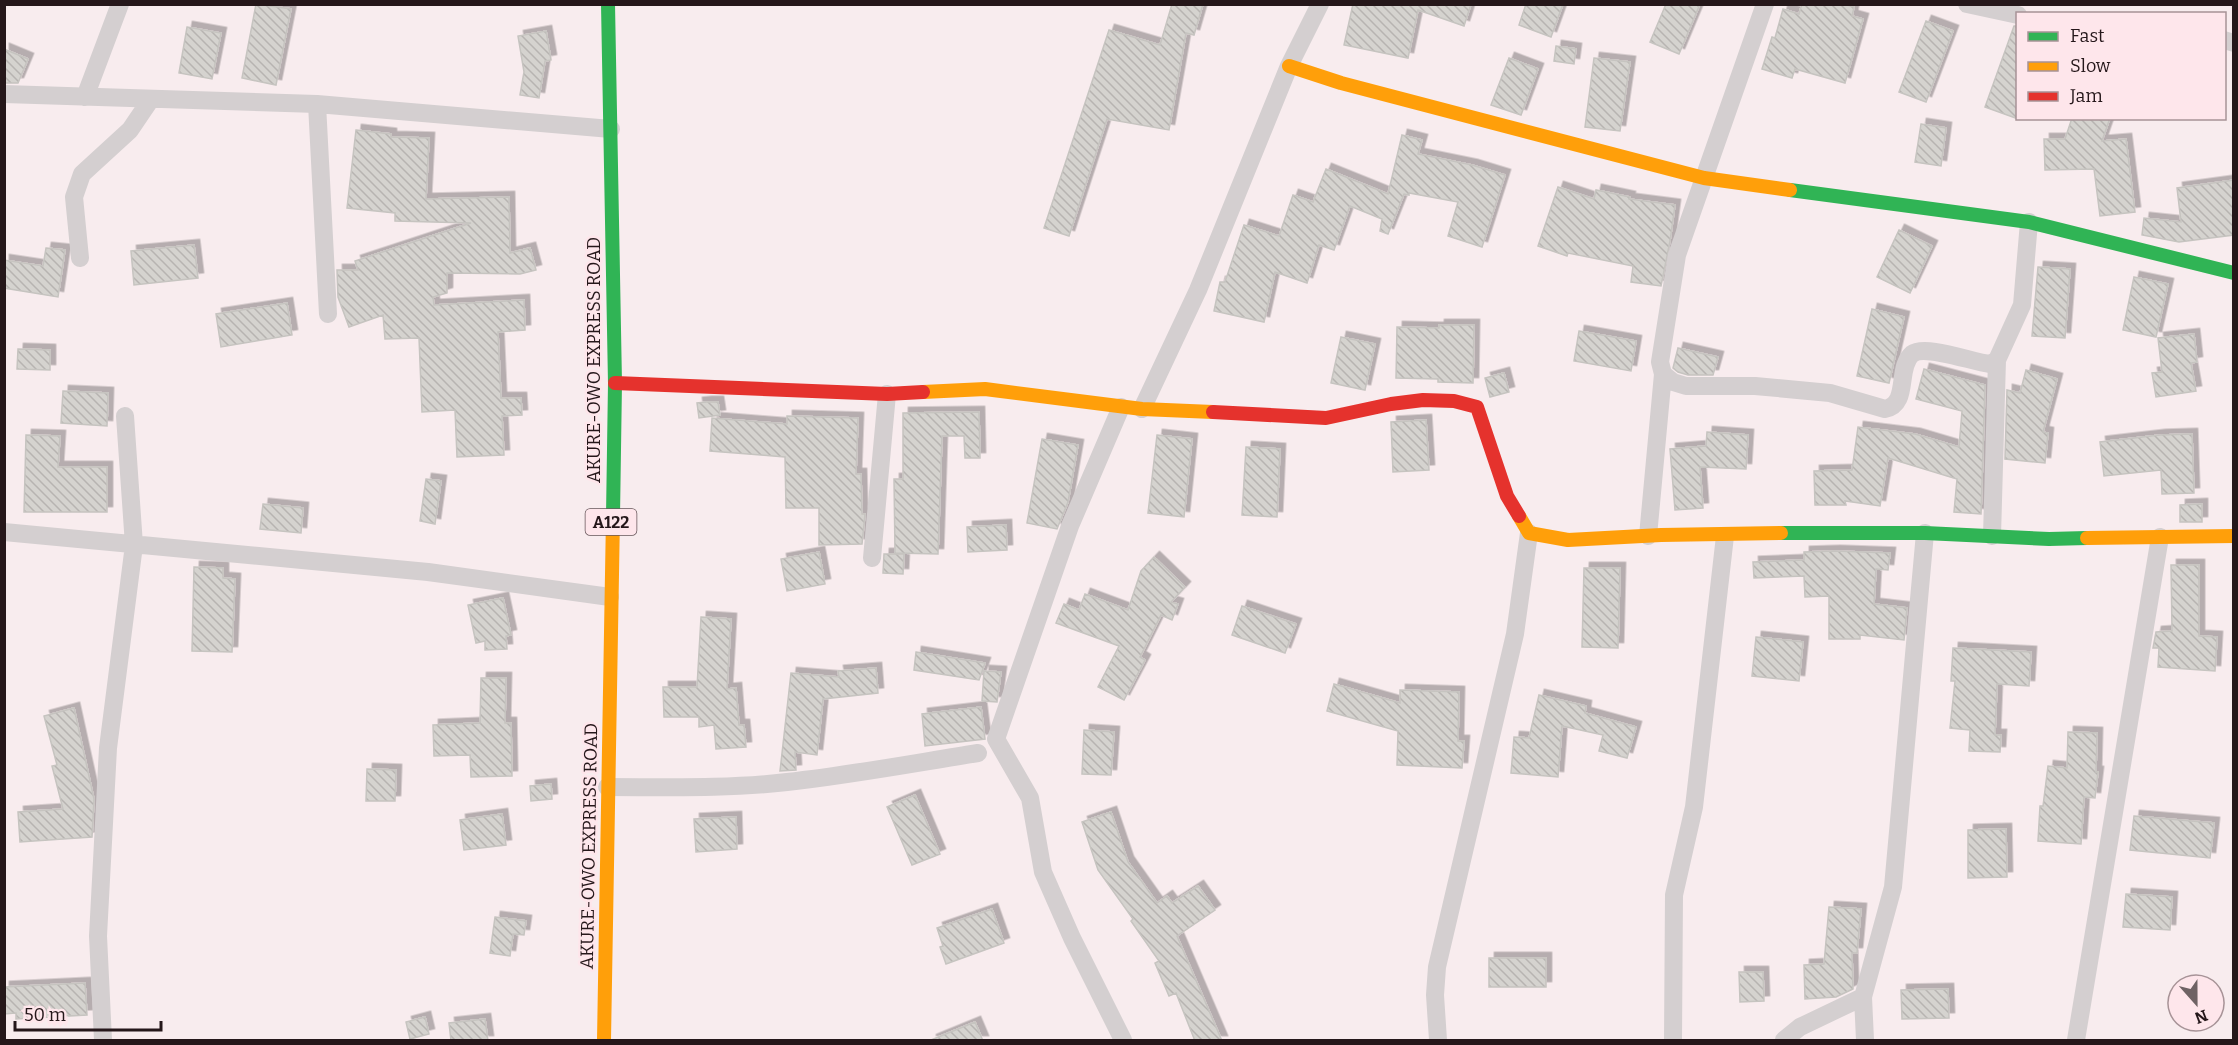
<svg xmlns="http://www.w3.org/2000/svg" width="2238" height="1045" viewBox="0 0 2238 1045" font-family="Bitter,serif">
<defs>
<pattern id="building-back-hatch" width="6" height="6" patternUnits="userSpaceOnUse" patternTransform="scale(1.5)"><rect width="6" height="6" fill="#d5d3cf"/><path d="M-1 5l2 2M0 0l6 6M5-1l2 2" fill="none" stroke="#b7b4b1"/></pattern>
<filter id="shadow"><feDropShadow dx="5.5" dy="-5.5" stdDeviation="0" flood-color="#0004"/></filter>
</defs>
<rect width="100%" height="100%" fill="#f8ecee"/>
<!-- building -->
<path fill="url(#building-back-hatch)" stroke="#c6c4c0" stroke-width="1.5" filter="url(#shadow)" d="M256 4 291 9 276 85 242 78Z
M1172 4H1203L1194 35 1186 33 1169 130 1107 119 1069 236 1044 228 1109 30 1160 45Z
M1353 4H1471L1464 26 1418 10 1408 58 1344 45Z
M1526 4H1563L1551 37 1519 25Z
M1666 4H1700L1679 54 1650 42Z
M1802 4H1844L1854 7 1852 16 1863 19 1845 83 1795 69 1792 78 1762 69 1772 37 1775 38 1783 9 1799 14Z
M1926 21 1953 31 1926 102 1899 92Z
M2014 26H2018V119L1985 107Z
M187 27 221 33 212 79 179 73Z
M546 31 551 60 545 61 539 98 520 95 524 72 518 36Z
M1556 46 1576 49 1574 64 1554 61Z
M4 49 28 59 18 83H4Z
M1509 58 1538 69 1521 115 1491 105Z
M1594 58 1630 62 1620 131 1585 127Z
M2072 118H2110L2102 141 2126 139 2135 212 2100 216 2094 169 2045 170 2044 139H2065Z
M1921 124 1946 128 1941 166 1915 162Z
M356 130 391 134V137L429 138 426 199 509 197 510 253 530 248 536 270 520 274 447 273V293L433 297 434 305 524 300 525 330 498 332 501 398H521L522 415 502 416 504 455 457 457 455 410 422 412 419 338 385 339 383 315 349 327 338 297 337 270H358L355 261 471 223 395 221V213L347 208Z
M1402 135 1422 140 1418 154 1472 165 1505 175 1482 247 1448 236 1458 202 1409 193V195L1404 194 1388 234 1380 231 1382 219 1350 206 1334 250 1319 245 1307 283 1275 272 1264 322 1214 311 1220 282H1225L1244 225 1279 236 1293 195 1313 202 1326 169 1388 194Z
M2234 180V235L2179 242 2142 235 2144 218 2181 222 2177 188Z
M1558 187 1594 199 1596 190 1630 197 1629 199 1675 205 1670 241 1661 286 1631 282 1633 266 1568 253 1567 256 1538 246Z
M1899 230 1932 246 1910 293 1877 277Z
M194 245 198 278 134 285 131 251Z
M46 248 65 250 58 297 4 288V260L43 266Z
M2038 267 2070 269 2065 338 2032 336Z
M2134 277 2168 284 2156 337 2123 330Z
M287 303 292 335 221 347 216 314Z
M1872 309 1904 317 1889 383 1857 376Z
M1439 325H1474L1473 383 1438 382V379L1396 378 1397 327 1439 328Z
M1579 331 1636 341 1631 371 1574 361Z
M2194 334 2197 362 2191 363 2196 391 2156 397 2152 373 2162 372 2158 338Z
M1341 337 1375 344 1365 390 1331 383Z
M1678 348 1718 357 1713 375H1688L1678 372 1673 368Z
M18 349 50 350V370L17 369Z
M1924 369 1985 385 1981 514 1954 512 1957 479 1888 458 1880 506 1845 501 1846 505H1815L1814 471 1852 470 1858 427 1915 434 1959 447 1962 411 1916 399Z
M2026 370 2057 379 2043 432 2048 433 2045 463 2005 459 2007 390 2020 393Z
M1504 373 1509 392 1490 397 1485 378Z
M63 391 108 393 107 426 61 423Z
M706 402H718L720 415 699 418 697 403Z
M979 412 980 458H965L964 436H942L938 554 895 553 894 479H903V413Z
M787 416 858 418 856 474H861L862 514H865L862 544 819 545V508H786L785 457 710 451 712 418 787 424Z
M1426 420 1429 470 1393 472 1391 422Z
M1707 432 1748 435 1746 469 1700 467 1703 508 1675 510 1670 449 1706 446Z
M2192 434 2194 493 2162 494 2161 470 2104 476 2100 442 2160 435Z
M26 435 60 436 58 467H107V512H24Z
M1157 435 1192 439 1184 517 1148 513Z
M1042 439 1078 445 1068 502 1057 529 1027 523Z
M1246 447 1280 449 1277 517 1242 515Z
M426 479 441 481 435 524 420 521Z
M263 504 303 508 301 533 260 529Z
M2202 504V522H2180V505Z
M1006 525 1007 550 968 552 967 527Z
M1835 551 1890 553 1888 570 1876 569 1874 604 1907 608 1904 640 1860 635V639H1829V596L1805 597 1804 576 1754 578 1753 562 1804 560V552Z
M819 552 825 584 787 591 781 559Z
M884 554H904L903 574 883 573Z
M1154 557 1185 587 1171 602 1178 604 1172 620 1161 615 1140 657 1145 660 1124 700 1098 687 1119 646 1056 623 1064 604 1079 610 1085 594 1128 610 1141 571Z
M2171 565H2199V636L2217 637 2215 671 2158 667 2159 648H2153L2156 632 2172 631Z
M194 567 223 568V578L235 579 232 652 192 651Z
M1584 568H1620L1618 648 1582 647Z
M503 598 511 635 506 636 507 649 485 650V641L476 643 468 605Z
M1242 606 1296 624 1285 653 1232 635Z
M701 617 731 619 727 689 736 688 739 725H744L746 747 716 749 714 725 699 727V717H664L663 687H697Z
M1756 637 1803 642 1799 681 1752 676Z
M1953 648 2031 652 2029 686 1997 684 1995 735H2001L2000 752 1969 751 1970 730 1950 728 1955 681H1951Z
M916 652 985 663 979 680 914 670Z
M876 668 878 693 823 699 817 755 795 752 796 770 780 771 791 673 839 677 838 671Z
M984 671 1001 672 997 702 982 701Z
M481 678H506L505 723H511L512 776 471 777 470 755 434 756 433 725 480 723Z
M1334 684 1400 703V690L1459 692 1458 741H1464L1462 768 1397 765 1398 731 1327 711Z
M1539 695 1586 706 1585 713 1636 727 1627 758 1599 751 1603 735 1562 726 1558 777 1511 773 1514 737 1529 738Z
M981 707 985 739 925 746 922 714Z
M74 708 94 799 92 837 20 842 18 812 63 809 52 766 57 765 44 716Z
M1084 730 1114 732 1111 775 1082 774Z
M2068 732 2097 733 2096 772H2098L2095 798 2084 797 2081 844 2038 841 2040 806H2043L2048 766 2067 768Z
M367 769 396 770 395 801H366Z
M551 784 552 799 531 801 530 786Z
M915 795 940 854 912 865 887 807Z
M1111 812 1128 862 1157 903 1167 896 1172 903 1198 886 1215 910 1177 936 1222 1041H1195L1176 993 1169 996 1155 963 1159 961 1131 921 1133 919 1098 870 1082 822Z
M502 814 506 845 464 850 460 820Z
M2134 816 2214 823 2210 858 2130 850Z
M736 817 737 849 696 852 694 819Z
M2006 829 2007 877 1968 878V830Z
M2126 894 2172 897 2170 930 2123 927Z
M1829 907 1861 909 1857 953H1852L1853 989 1836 997 1805 999 1804 965 1824 964Z
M992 909 1004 943 946 964 940 947 943 946 937 928Z
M495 917 526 921 524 935 513 934 510 956 490 953Z
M1489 958H1546V987H1489Z
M1739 972H1763L1764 1001 1740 1002Z
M85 983 87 1015 16 1019V1013L4 1014V987Z
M1948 989 1949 1018 1902 1019 1901 990Z
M425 1017 429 1034 410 1039 406 1022Z
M485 1019 488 1041H451L449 1023Z
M975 1022 983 1041H931V1040Z"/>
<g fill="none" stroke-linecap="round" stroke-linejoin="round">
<!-- street -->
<path stroke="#d4cfd0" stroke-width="18" d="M1765 4 1677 255 1660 362 1663 374 1673 382 1686 386H1755L1830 393 1885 409C1910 404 1896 368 1912 354 1925 344 1972 362 1990 364L1997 360 2022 305 2029 222
M1967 4 2018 15
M2224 40 2234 43
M4 94 317 104 611 129
M85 97 120 4
M317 104 328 314
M80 258 74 197 82 174 130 130 151 99
M1121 407 1070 526 996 739 1030 798 1043 872 1072 938 1123 1040
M1142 409 1198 290 1289 66 1320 4
M4 532 428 572 610 597
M1648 536 1663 374
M1992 536 1997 360
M872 558 887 394
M607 787C667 787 728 789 787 782 851 775 915 763 978 753
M1863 997 1865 1040
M103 1040 98 936 108 748 134 545 125 416
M1438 1040 1435 995 1437 967 1515 634 1529 533
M1673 1040 1674 895 1694 807 1725 536
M1784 1040 1800 1027 1863 997 1893 887 1925 533
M2076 1040 2160 537"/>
<!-- fast -->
<path stroke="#30b455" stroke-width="14" d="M608 4 615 383 613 516
M1790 190 2029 222 2234 273
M1781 533H1925L2049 539 2087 538"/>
<!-- slow -->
<path stroke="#ff9f0a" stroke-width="14" d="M1289 66 1341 83 1704 178 1790 190
M923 392 985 389 1142 409 1213 412
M1519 516 1529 533 1568 540 1661 535 1781 533
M2087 538 2234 536
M604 1040 613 516"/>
<!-- jam -->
<path stroke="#e5322d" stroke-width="14" d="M615 383 887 394 923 392
M1213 412 1326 418 1391 404 1423 400 1454 401 1477 407 1507 496 1519 516"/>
</g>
<g text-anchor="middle" stroke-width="5" stroke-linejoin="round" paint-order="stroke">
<!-- shield labels -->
<rect fill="#fee6eb" stroke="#665559" stroke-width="1.5" x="585.5" y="509" width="51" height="26" rx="4.5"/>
<g font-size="16" font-weight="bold" fill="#25171a">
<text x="611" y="528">A122</text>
</g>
<!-- street labels -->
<g font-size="18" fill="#25171a" stroke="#fee6eb">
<text transform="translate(594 360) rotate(-90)" y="6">AKURE-OWO EXPRESS ROAD</text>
<text transform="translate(589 846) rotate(-89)" y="6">AKURE-OWO EXPRESS ROAD</text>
</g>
</g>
<!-- border -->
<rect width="2238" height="1045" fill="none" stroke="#25171a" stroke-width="12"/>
<!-- legend -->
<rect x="2016" y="12" width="210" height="108" fill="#fee6eb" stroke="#a79397" stroke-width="1.5"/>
<rect x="2028" y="32" width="30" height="9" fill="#30b455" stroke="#a79397" stroke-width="1.5"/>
<text x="2070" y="42" font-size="18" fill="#25171a">Fast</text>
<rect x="2028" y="62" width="30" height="9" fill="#ff9f0a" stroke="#a79397" stroke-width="1.5"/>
<text x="2070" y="72" font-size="18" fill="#25171a">Slow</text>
<rect x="2028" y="92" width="30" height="9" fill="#e5322d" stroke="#a79397" stroke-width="1.5"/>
<text x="2070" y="102" font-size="18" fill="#25171a">Jam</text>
<!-- north arrow -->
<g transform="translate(2196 1003) rotate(159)"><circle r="28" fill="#fee6eb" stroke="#a79397" stroke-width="1.5"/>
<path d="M0-4.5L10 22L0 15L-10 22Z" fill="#6f6264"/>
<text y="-9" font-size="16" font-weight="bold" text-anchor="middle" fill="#25171a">N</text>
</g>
<!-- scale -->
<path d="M15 1021v9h146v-9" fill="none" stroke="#25171a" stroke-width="3"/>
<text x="24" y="1021" font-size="18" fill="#25171a" stroke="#fee6eb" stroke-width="4.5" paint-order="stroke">50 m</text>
</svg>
